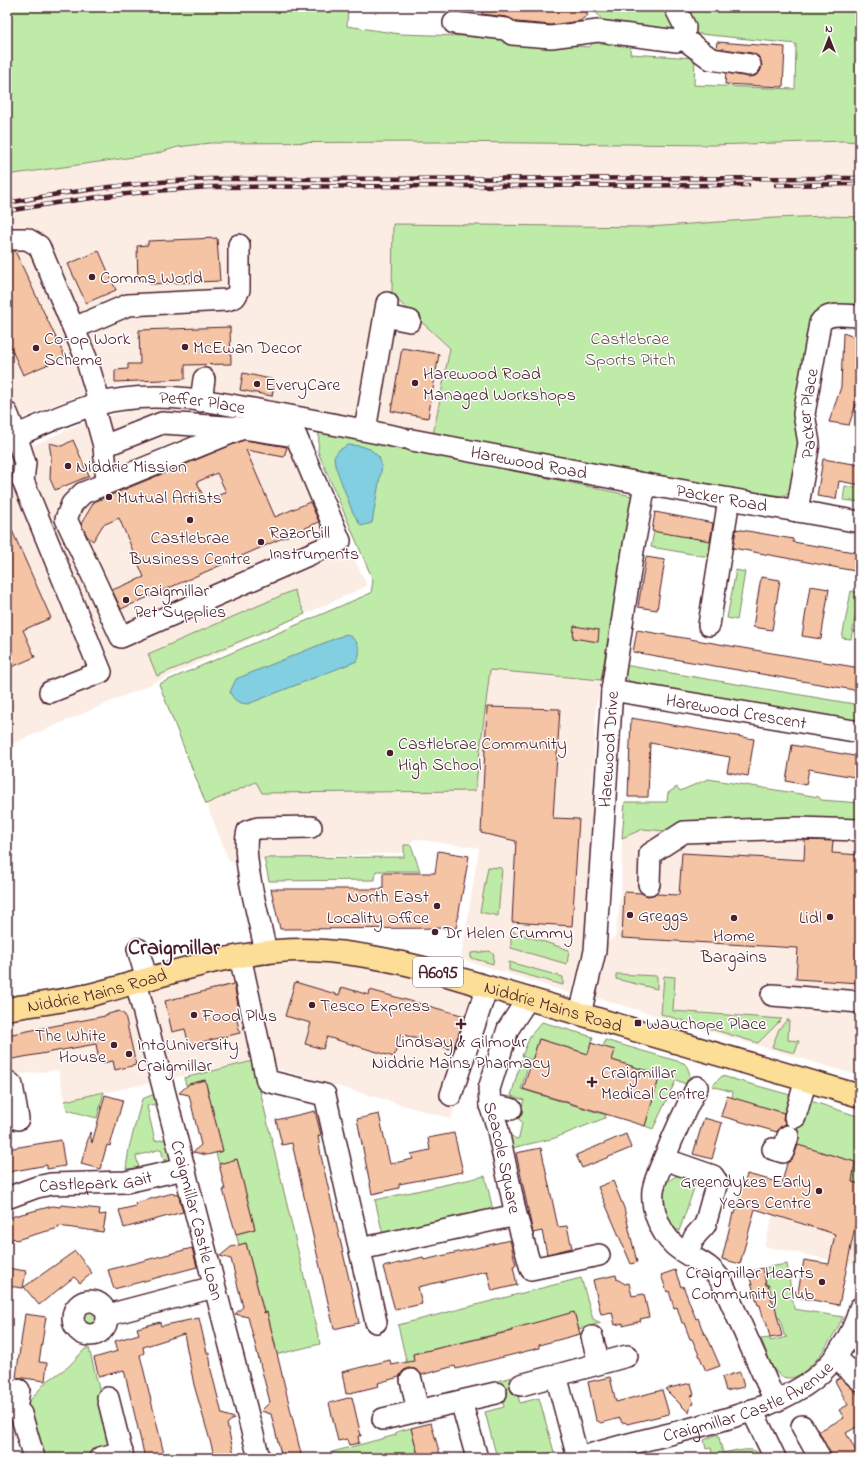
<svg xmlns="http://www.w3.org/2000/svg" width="867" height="1465" viewBox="0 0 867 1465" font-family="'Indie Flower',sans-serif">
<rect width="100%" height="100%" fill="#fff"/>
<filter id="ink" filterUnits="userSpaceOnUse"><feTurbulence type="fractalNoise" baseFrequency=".025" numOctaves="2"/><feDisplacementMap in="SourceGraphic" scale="8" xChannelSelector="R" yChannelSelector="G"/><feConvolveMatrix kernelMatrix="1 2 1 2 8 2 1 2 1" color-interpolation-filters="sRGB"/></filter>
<g filter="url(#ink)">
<!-- built -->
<path fill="#fcede4" d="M323 141 712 145 844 141 860 142V217L775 218 649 227 392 295 450 348 433 435 153 384 120 385 72 398 7 424V175L155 154 196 144Z
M154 408 213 414 307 433 350 549 367 586 138 690 7 746V454L41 442 77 425 127 411Z
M401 446 632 496 596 708 586 947 570 993 461 959 479 848 414 839 400 853 229 861 159 684 371 593Z
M797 819 860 827V1076L587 995 600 949 615 937 621 892 622 838 643 829 665 831 688 821Z
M325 962 377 966 489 998 451 1119 271 1067 267 1058 65 1101 58 1070 7 1076V1018L255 965Z
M811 1101 860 1117V1240L855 1265 764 1246 806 1103Z"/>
<!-- green -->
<path fill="#bfeba8" stroke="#84856a" d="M7 7H348L347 26 400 34 463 36 589 47 600 36 631 41 630 54 695 58 694 85 795 89 796 44 605 24 592 7H860V142L844 141 712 145 439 142 210 143 178 147 155 154 7 175Z
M826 216 860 217V306L828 305 813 318 802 437 790 494 779 496 660 477 433 435 450 348 392 295 393 224 649 227 775 218Z
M319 432 401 446 632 496 601 680 490 670 475 791 262 793 256 782 206 804 159 684 371 593 373 580 318 452Z
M845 486 860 488V502L843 500Z
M654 531 717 542 715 558 651 547Z
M736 570 745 572 737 620 727 618Z
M294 590 305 614 157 676 148 654Z
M851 591 860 593 851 639 842 638Z
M624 665 860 705V723L631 682C624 677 623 674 624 665Z
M708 779 819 797 821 800 860 803V827L797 819 688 821 665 831 643 829 622 838 625 802H667L668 793 677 787 680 791Z
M404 845H411L420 871H376L375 880 269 881 264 858 404 857Z
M488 867 502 868 498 916 480 912Z
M511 931 569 950 567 964 511 948Z
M490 951 494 955 493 964 471 958V953Z
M509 962 563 977V985L509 970Z
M616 974 657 976V989L616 979Z
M664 976 675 977 673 1011 782 1019 758 1043 661 1014Z
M787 1020H789L788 1040 799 1041 795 1053 772 1047 779 1029Z
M542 1022 593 1037 588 1054 539 1039 532 1060 522 1056 530 1036Z
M605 1040 684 1063C690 1070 691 1076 688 1085L676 1080 653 1129 645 1126 660 1075 612 1060 603 1047Z
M521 1060 526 1062 528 1066 521 1089 606 1115 605 1118 555 1138 512 1148 509 1137 512 1136 516 1139 519 1138 522 1123 519 1119 524 1100 511 1096Z
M253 1061 320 1344 259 1359 257 1352 276 1347 267 1312 264 1313 246 1243 239 1245 236 1234 255 1229 237 1159 219 1164 216 1153 223 1151 205 1080 186 1085 184 1078Z
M722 1076 790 1095 792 1099 787 1114 732 1098 733 1092 712 1086Z
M104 1092 97 1118 67 1110 65 1101Z
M152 1095 157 1098 159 1103 147 1106 155 1141 167 1139 171 1157 164 1161 161 1149 136 1156 139 1168 126 1169 129 1148 142 1099Z
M811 1101 860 1117V1184L852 1182 855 1162 793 1144 806 1103Z
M485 1176 493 1210 383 1235 375 1200Z
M676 1176H683L697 1180 679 1231C663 1224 661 1200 664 1184Z
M787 1264 794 1309 843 1317C835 1334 801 1396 777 1373 769 1365 766 1349 761 1339L770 1338V1341L787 1337 784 1335 780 1318 778 1319 769 1285H766L763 1268Z
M581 1278 593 1319 601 1323 579 1329 574 1312 534 1325 413 1354 414 1361 412 1362 417 1371 409 1373 398 1325Z
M79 1318a11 11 0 1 1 22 0a11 11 0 1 1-22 0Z
M86 1348H89L112 1442C96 1461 65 1458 43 1458L26 1405 46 1382 68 1367Z
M513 1377 520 1403 539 1398 554 1452 530 1458H497L485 1412 504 1407 497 1381Z
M411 1428 417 1452 396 1458H334L332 1452 396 1435V1432Z
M718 1434 723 1453 737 1450 738 1451C748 1449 757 1448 762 1458H713L711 1448 706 1449 704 1440Z"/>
<!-- water -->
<path fill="#81cfe0" stroke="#6b8998" d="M348 445 361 446 370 449 379 457 382 466 372 523 361 526 352 511 335 465 334 457 339 450Z
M346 634C357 639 363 649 357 661L248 704C238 703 234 701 230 692L236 679Z"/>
<!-- building -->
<path fill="#f5c4a5" stroke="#4a1f2b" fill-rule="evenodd" d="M482 7H583L588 15 580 21 551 25 517 22 507 17 482 14Z
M717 42 785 47 783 87 725 84 726 73 748 77 755 76 760 72 762 66 761 61 758 56 752 53 716 48Z
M217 238 220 281 150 284V280L138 281 137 246 148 245V241Z
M7 251H15L65 357 23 375 7 339Z
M99 251 116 290 86 303 68 264Z
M230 327 231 364 185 365V379L115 382V370L128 369V364H140L139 330Z
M843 333 860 339V392L849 425 829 422 841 387Z
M402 348 439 354 428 418 391 411Z
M243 373 275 380 272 396 240 390Z
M73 440 89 476 55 490 50 479 51 455 49 443 62 446Z
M244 440 287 447 284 457 246 450 275 517 310 502 319 522 121 609 112 590 144 577 119 518 103 525 93 541 87 536 81 524 94 502ZM217 473 226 492 205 501 197 482Z
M823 459 860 465V485L839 481 836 499 817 496Z
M655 512 713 523 710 541 652 531Z
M7 519 51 618 23 630 35 657 7 669Z
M736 529 793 539V542L860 553V572L733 548Z
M646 557 665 560 657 610 638 607Z
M761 577 780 580 772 630 753 627Z
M810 586 829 589 821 639 802 636Z
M574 626 599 630 598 642 573 638Z
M637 630 860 668V691L633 652Z
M487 707 560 709 553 818 579 819 572 926 512 922 516 841 481 833Z
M631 718 754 739 748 776 727 772 730 757 650 743 648 797H628Z
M792 745 860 757V778L809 769 806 785 786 781Z
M805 840 833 841 832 853 860 855V983L796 979 798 948 622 938 624 892 641 893 648 896 656 894 679 895 682 853 804 860Z
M438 851 469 856 456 928 280 929 271 889H383V873H435Z
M295 982 339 995 342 987 369 995 370 990 465 1016 453 1050 401 1034 394 1057 327 1037 323 1049 305 1044 311 1023 285 1016Z
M234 984 240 1015 236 1016 240 1033 189 1045 185 1029 172 1032 165 1001Z
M119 1011 125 1015 136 1065 115 1070 113 1061 102 1063V1061H99L96 1044 7 1060V1035L105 1016V1015Z
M539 1039 588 1054 591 1043 600 1046 615 1050 612 1060 660 1075 645 1126 523 1089Z
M205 1080 223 1151 207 1155 193 1152 201 1145 189 1095 179 1093 189 1084Z
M105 1095 123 1100 110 1146 107 1145 100 1169 81 1164 90 1132 92 1143Z
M727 1096 784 1113 783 1119 786 1124 780 1127 777 1132 721 1116Z
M315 1111 321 1135 318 1136 321 1156 359 1323 334 1329 292 1143 282 1145 276 1120Z
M379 1114 390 1164 413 1159 411 1154 430 1150 428 1138 454 1133 463 1172 399 1184V1188L372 1194 357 1119Z
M704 1118 722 1123 712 1159 693 1154Z
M626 1134 631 1148 582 1168 576 1155Z
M61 1140 65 1166 47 1169V1165L9 1172 7 1149Z
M798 1145 855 1162 852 1182 860 1184V1202L839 1305 797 1297 804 1260 829 1264 835 1234 755 1209 740 1264 722 1259 733 1213 735 1214 742 1186H744L747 1174 782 1183 787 1163 794 1156Z
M541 1148 558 1227 567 1226 572 1248 547 1254 542 1231 533 1233 516 1153Z
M237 1159 255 1229 236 1234 223 1190H225L219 1164Z
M613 1181 624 1208 637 1262 631 1264 598 1187Z
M173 1193 174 1195 178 1194 183 1212 124 1228 119 1210 136 1206 135 1203Z
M61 1205 100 1209 99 1215 106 1214 103 1232 58 1226 59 1228 40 1233 16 1240 14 1238 7 1245V1222L14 1216 53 1206 60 1207Z
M510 1240 516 1265 513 1266 517 1285 492 1291 487 1271 418 1287 422 1304 395 1310 383 1267 423 1257 424 1260Z
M246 1243 264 1313 267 1312 302 1458H282L271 1414 261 1411 270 1402 248 1317 235 1314 243 1307 231 1259 220 1256 231 1247Z
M192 1248 197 1267 114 1289 108 1270Z
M75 1251 92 1273 80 1283 74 1277 39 1305 24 1287Z
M7 1268 26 1271 23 1288 7 1286Z
M763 1268 766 1285H768L772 1302H774L782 1336 770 1338 766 1321 764 1322 760 1305H758L748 1272Z
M675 1270 681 1287 683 1286 696 1319 698 1318 704 1334H706L720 1366 706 1371 692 1339H690L684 1323H682L677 1307 674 1308 669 1291 667 1292 661 1275Z
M616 1275 617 1279 625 1284 629 1283 632 1296 644 1294 649 1317 640 1319 641 1321 623 1326V1323L615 1325 612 1312 601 1314 593 1280Z
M574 1312 580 1334 539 1345V1348L456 1369 455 1366 421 1375 415 1369 408 1368 403 1371 399 1377 378 1383 379 1386 346 1394 342 1372 390 1360 391 1365 414 1361 413 1354 512 1331V1329Z
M25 1314 46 1317 39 1362 47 1363 45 1381 16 1377Z
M199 1318 207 1353H209L211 1366H210L222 1414 234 1418 227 1424 235 1458H215L194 1385 184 1334 143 1347 144 1353 140 1355 165 1458H145L124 1370 99 1377 94 1358 118 1351 115 1341 139 1334 137 1328 160 1322 161 1326Z
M740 1372 744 1387 726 1391 722 1377Z
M610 1377 616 1402 662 1390 669 1414 627 1424 625 1422 622 1423 620 1418 601 1423 596 1420 588 1382Z
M840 1378 854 1390 860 1398V1425L846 1433 860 1458H832L819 1431 844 1418 839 1410 848 1405 835 1381Z
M691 1383 694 1395 691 1396 694 1404 691 1405 689 1413 665 1389Z
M352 1397 361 1436H358L359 1443 349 1445 347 1439 338 1441 329 1403Z
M431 1423 441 1458H419L411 1428Z"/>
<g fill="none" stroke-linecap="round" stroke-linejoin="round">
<!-- minor casing -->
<g stroke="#4a1f2b" stroke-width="24">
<g id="minor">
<path d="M675 7 685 27 684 39"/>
<path d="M454 23 506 29 512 34 551 37 598 31 677 41 684 39 711 59 750 65"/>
<path d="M7 239H27L39 246 86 358 100 404"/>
<path d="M385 316 410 321"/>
<path d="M74 328 128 305 227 300 235 297 239 290V245"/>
<path d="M201 401 204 379"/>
<path d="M93 406 104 446 107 483"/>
<path d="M7 413 16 435 25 463 23 481 101 672 50 692"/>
<path d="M365 430 387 303"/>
<path id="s1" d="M7 440C45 423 83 404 124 399 173 392 226 404 274 413 317 421 360 429 402 438"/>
<path id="s2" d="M412 440 645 484 860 522"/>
<path d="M104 446 162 423 243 428 296 436 340 541 121 637 66 519 72 504 83 493 243 428"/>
<path id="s3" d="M797 511 809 443 804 414 820 323C828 311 847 316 860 316"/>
<path d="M709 625 729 499"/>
<path id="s4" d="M612 690 860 732"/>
<path d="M649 884 650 854 684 832 797 828 860 830"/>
<path d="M138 949 147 980"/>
<path d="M266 953C261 924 240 856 248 831L258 828 311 827"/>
<path d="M240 956 267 1081 325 1095 376 1322"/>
<path id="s5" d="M136 982 259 1458"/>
<path d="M772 995 860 1002"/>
<path id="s6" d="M526 998 523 1006 508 1029 489 1089 490 1105 497 1126 516 1215 531 1269 599 1255"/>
<path id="s7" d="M580 1014 595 951 612 690 633 551 645 484"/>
<path d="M7 1081 12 1085 18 1119"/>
<path d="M697 1087C685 1110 674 1134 664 1159 660 1169 655 1179 653 1190 651 1209 660 1232 674 1245 692 1261 707 1259 722 1282L775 1401"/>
<path d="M451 1095 487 987"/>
<path d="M490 1105 511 1109"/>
<path d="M795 1117 806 1080"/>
<path d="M773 1149 783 1152 788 1136"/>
<path d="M664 1159 713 1176 717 1182 705 1225 695 1236 687 1253"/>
<path id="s8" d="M7 1198 37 1187 51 1184 126 1182 184 1169"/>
<path d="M360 1249 516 1215"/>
<circle cx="90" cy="1318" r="17"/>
<path d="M108 1315 214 1287"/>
<path d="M592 1337 599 1363"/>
<path d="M835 1357 860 1380"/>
<path d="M556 1375 578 1458"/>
<path d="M411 1380 418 1411"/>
<path d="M521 1385 627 1356"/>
<path d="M108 1398 123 1458"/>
<path d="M461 1401 477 1458"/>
<path d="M7 1405 16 1409 21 1414 34 1458"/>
<path d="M16 1409 19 1390"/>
<path d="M752 1410 775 1458"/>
<path d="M383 1419 496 1393"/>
<path d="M802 1426 820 1458"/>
<path d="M100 1458 122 1452"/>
<path id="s9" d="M579 1458C609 1449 640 1441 670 1434 716 1422 764 1411 804 1386 831 1369 852 1338 860 1308"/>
</g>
</g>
<!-- major casing -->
<g stroke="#4a1f2b" stroke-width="25">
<g id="major">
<path id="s10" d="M7 1009C36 1004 65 1001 94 994 159 977 233 950 301 950 343 950 383 958 423 968L860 1096"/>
</g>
</g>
<!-- minor -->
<use href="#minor" stroke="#fff" stroke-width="21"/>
<!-- major -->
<use href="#major" stroke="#fcde96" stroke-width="22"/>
<!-- rail casing -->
<g stroke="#4a1f2b" stroke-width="4.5">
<path id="rail" d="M776 185 860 184
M7 203C74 190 140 182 208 179L860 178
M7 211C74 199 140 191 209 187L748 185"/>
</g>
<!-- rail -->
<use href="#rail" stroke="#fff" stroke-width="3" stroke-dasharray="9" stroke-linecap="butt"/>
</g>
</g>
<!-- markers -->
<g fill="#4a1f2b" stroke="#fff" stroke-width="1.5">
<circle cx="92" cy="277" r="4"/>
<circle cx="185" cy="347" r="4"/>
<circle cx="36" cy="348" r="4"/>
<circle cx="415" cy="383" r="4"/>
<circle cx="257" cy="384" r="4"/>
<circle cx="68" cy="466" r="4"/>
<circle cx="109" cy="497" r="4"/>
<circle cx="190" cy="520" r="4"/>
<circle cx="261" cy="542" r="4"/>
<circle cx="126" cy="600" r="4"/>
<circle cx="390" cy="753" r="4"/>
<circle cx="437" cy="906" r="4"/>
<circle cx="630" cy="915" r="4"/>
<circle cx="830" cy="917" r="4"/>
<circle cx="734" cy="918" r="4"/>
<circle cx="435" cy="932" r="4"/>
<circle cx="312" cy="1005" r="4"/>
<circle cx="194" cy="1015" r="4"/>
<rect x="634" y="1019" width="8" height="8" rx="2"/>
<path d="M459 1018h4v4h4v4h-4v4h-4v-4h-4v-4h4z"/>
<circle cx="114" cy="1045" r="4"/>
<circle cx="129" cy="1054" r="4"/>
<path d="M590 1076h4v4h4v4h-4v4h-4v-4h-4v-4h4z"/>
<circle cx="819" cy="1191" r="4"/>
<circle cx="822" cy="1282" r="4"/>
</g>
<g text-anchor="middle" stroke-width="3" stroke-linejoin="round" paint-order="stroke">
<!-- shield labels -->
<rect fill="#fff" stroke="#80626b" stroke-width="1" x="413" y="957" width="50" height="30" rx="3"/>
<g font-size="17" font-weight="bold" fill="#4a1f2b">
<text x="438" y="978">A6095</text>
</g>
<!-- poi labels -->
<g font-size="18" fill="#4a1f2b" stroke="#fff" text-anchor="start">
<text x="100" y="283">Comms World</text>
<text x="44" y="344">Co-op Work<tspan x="44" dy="21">Scheme</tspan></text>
<text x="193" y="353">McEwan Decor</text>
<text x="423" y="379">Harewood Road<tspan x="423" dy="21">Managed Workshops</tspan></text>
<text x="265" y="390">EveryCare</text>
<text x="76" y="472">Niddrie Mission</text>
<text x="117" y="503">Mutual Artists</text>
<text x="269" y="538">Razorbill<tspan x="269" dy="21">Instruments</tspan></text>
<text x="190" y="543" text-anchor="middle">Castlebrae<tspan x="190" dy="21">Business Centre</tspan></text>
<text x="134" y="596">Craigmillar<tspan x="134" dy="21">Pet Supplies</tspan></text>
<text x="398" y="749">Castlebrae Community<tspan x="398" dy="21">High School</tspan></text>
<text x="429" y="902" text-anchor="end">North East<tspan x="429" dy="21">Locality Office</tspan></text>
<text x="638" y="921">Greggs</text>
<text x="822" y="923" text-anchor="end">Lidl</text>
<text x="443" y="938">Dr Helen Crummy</text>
<text x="734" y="941" text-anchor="middle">Home<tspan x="734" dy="21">Bargains</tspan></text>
<text x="320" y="1011">Tesco Express</text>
<text x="202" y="1021">Food Plus</text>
<text x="646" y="1029">Wauchope Place</text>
<text x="106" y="1041" text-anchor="end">The White<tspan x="106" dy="21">House</tspan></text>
<text x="461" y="1047" text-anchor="middle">Lindsay &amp; Gilmour<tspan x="461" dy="21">Niddrie Mains Pharmacy</tspan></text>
<text x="137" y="1050">IntoUniversity<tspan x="137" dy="21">Craigmillar</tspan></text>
<text x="601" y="1078">Craigmillar<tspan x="601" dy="21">Medical Centre</tspan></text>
<text x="811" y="1187" text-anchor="end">Greendykes Early<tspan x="811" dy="21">Years Centre</tspan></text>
<text x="814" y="1278" text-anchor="end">Craigmillar Hearts<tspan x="814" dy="21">Community Club</tspan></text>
</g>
<!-- park labels -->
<g font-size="18" fill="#67524a" stroke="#fff">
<text x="630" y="344">Castlebrae<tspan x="630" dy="21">Sports Pitch</tspan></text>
</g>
<!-- street labels -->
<g font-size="18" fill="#4a1f2b" stroke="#fff">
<text dy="6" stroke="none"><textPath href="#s1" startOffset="203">Peffer Place</textPath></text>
<text dy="6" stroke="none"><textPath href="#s3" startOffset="99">Packer Place</textPath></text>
<text dy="6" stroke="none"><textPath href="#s2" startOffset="119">Harewood Road</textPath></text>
<text dy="6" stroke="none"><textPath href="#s2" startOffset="315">Packer Road</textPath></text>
<text dy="6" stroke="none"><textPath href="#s4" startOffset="126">Harewood Crescent</textPath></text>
<text dy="6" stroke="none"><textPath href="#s7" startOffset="267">Harewood Drive</textPath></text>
<text dy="6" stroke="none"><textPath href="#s10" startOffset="92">Niddrie Mains Road</textPath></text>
<text dy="6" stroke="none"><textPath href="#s10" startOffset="560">Niddrie Mains Road</textPath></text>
<text dy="6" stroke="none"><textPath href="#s6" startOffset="169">Seacole Square</textPath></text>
<text dy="6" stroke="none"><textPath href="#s8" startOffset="91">Castlepark Gait</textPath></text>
<text dy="6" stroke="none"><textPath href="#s5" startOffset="246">Craigmillar Castle Loan</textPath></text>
<text dy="6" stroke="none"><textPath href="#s9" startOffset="179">Craigmillar Castle Avenue</textPath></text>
</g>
<!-- district labels -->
<g font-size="22" font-weight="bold" fill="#4a1f2b" stroke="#fff">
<text x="174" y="954">Craigmillar</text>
</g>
</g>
<!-- margin -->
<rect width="867" height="1465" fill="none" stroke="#fff" stroke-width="24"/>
<rect x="12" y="12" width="843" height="1441" fill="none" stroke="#4a1f2b" stroke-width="1.5" filter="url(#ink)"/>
<!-- north arrow -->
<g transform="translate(829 38)" stroke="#ffffff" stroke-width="3" paint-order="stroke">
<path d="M0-3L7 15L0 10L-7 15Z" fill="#4a1f2b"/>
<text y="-6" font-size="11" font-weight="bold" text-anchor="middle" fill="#4a1f2b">N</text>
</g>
</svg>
